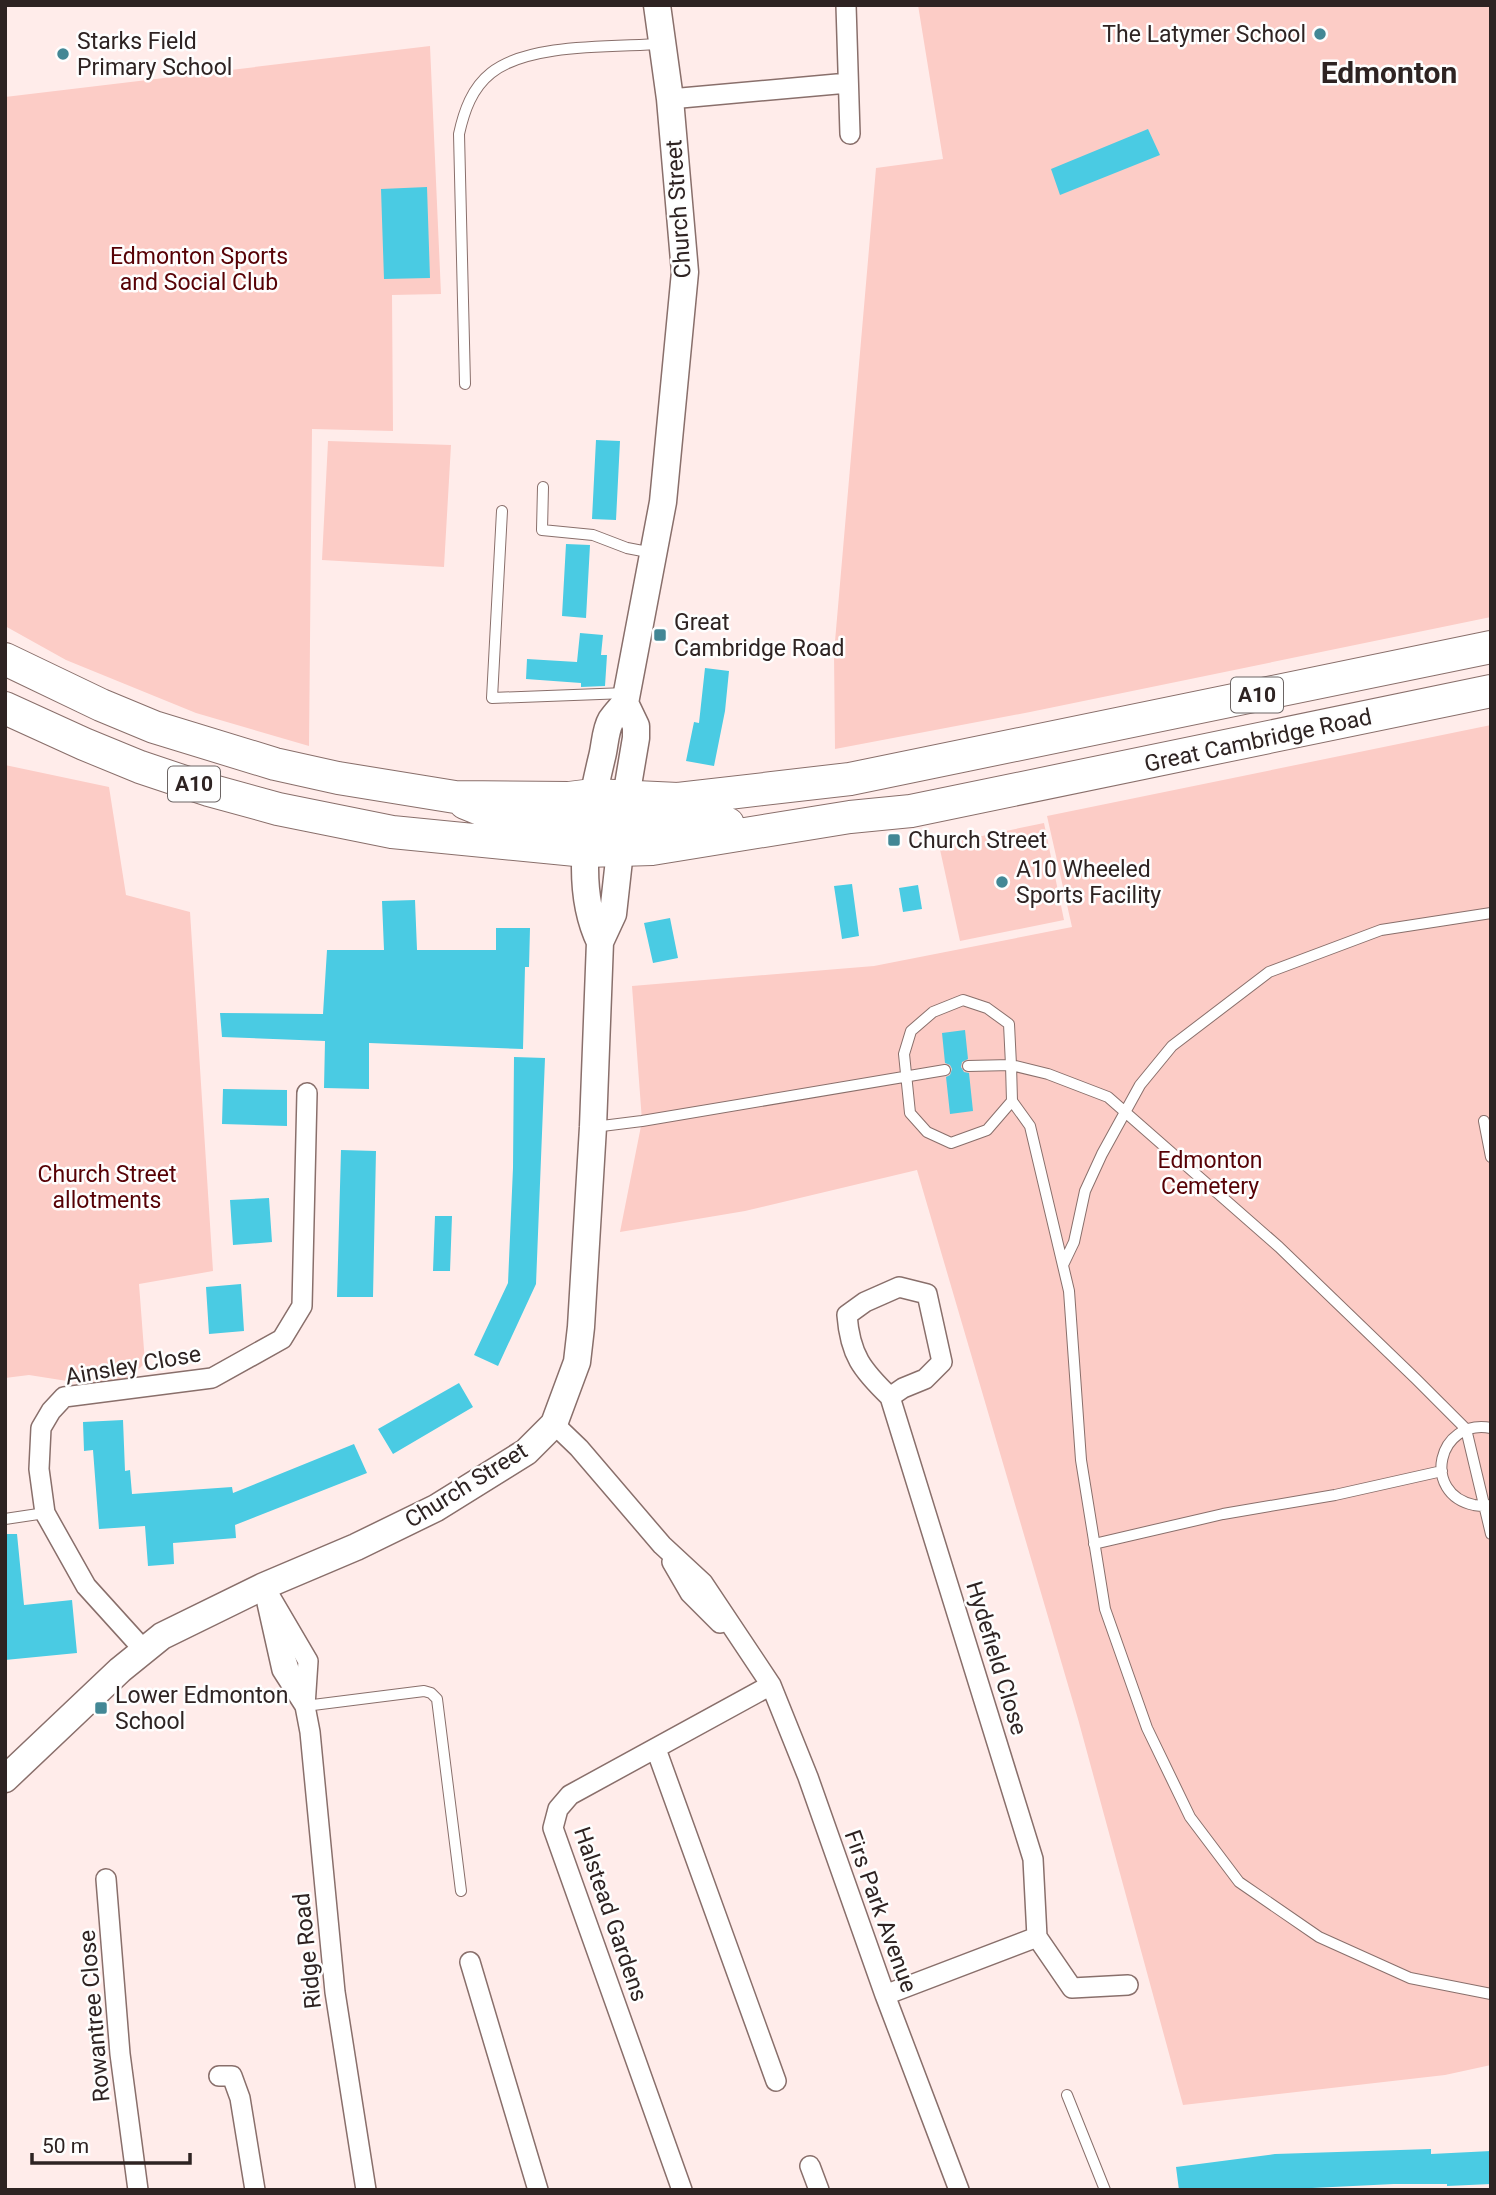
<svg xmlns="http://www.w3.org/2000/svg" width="1496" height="2195" viewBox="0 0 1496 2195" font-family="Roboto,sans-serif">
<rect width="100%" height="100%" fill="#ffecea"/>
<!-- green -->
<path fill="#fcccc6" d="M918 5H1491V617L1030 712 835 749 834 653 876 168 943 159Z
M430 46 441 294 392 295 393 431 312 429 309 746 196 713 66 660 5 626V97Z
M328 441 451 445 444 567 322 560Z
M1491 725V2065L1445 2075 1183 2105 1078 1719 917 1170 745 1211 620 1232 642 1121 632 986 874 966 1072 927 1047 816Z
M5 765 109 787 126 895 190 912 213 1271 139 1284 145 1363 118 1389 29 1375 5 1378Z
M1044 823 1064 920 960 941 939 845Z"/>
<!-- building -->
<path fill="#4acbe3" d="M1148 129 1160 155 1060 195 1051 169Z
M427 187 430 278 384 279 381 189Z
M596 440 620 441 616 520 592 519Z
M566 544 590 545 586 618 562 616Z
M580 633 603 635 601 655H607L605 686 581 687V683L526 679 527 659 577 662Z
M705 668 729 671 725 711 714 766 686 761 694 722 699 723Z
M852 884 859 936 842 939 834 886Z
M918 885 922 909 903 912 899 888Z
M415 900 417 950H496V928H530L529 967H525L523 1049 369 1043V1089L324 1088 325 1041 222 1037 220 1013 323 1014 327 950H384L382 901Z
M670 918 678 958 653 963 644 923Z
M965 1030 968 1059 962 1062 961 1067 964 1072 969 1073 973 1111 950 1114 946 1077 950 1075 952 1069 950 1065 945 1063 942 1033Z
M514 1057 545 1058 536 1284 498 1366 474 1355 508 1283 513 1168Z
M223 1089 287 1090V1126L222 1124Z
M341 1150 376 1151 373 1297H337Z
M269 1198 272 1242 233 1245 230 1200Z
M435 1216H452L450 1271H433Z
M241 1284 244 1331 209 1334 206 1287Z
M459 1383 473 1407 393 1454 378 1429Z
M123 1420 125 1471 130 1470 132 1494 232 1487 233 1493 354 1444 367 1473 235 1525 236 1538 173 1543 174 1564 148 1566 145 1526 99 1529 93 1450 84 1451 83 1422Z
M5 1534H17L24 1605 72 1600 77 1653 5 1660Z
M1431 2149V2154L1491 2151V2184L1447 2186V2184H1394L1271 2190H1179L1176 2167 1275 2154Z"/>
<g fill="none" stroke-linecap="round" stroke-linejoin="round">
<!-- service casing -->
<g stroke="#896f6b" stroke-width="12">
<path id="service" d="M465 384 459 134C464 111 472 88 491 73 528 43 613 47 660 44
M543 487 542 530 593 535 627 548 653 553
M502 511 492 698 626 693
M968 1066 1011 1065 1012 1101 987 1130 951 1143 927 1132 910 1113 904 1054 911 1031 933 1012 963 1000 987 1008 1009 1024 1011 1065 1048 1074 1108 1097 1279 1247 1416 1379 1466 1429 1491 1534
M1012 1101 1030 1126 1069 1291 1081 1460 1105 1609 1147 1728 1190 1817 1239 1882 1319 1937 1410 1978 1491 1994
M1484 1121 1491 1157
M594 1127 642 1121 945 1070
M1063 1265 1074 1242 1085 1191 1102 1154 1140 1085 1172 1046 1269 972 1381 930 1491 913
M1490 1505C1484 1507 1480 1506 1474 1505 1421 1494 1437 1418 1491 1428
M5 1519 45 1513
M1094 1544 1223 1514 1335 1495 1442 1471
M283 1636 299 1685
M304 1703 305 1706 424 1691 431 1693 437 1699 461 1891
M1067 2095 1105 2190"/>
</g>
<!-- minor casing -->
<g stroke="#896f6b" stroke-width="22">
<path id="minor" d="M846 5 850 134
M670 99 848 83
M890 1397 903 1388 925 1379 942 1362 927 1294 899 1287 865 1302 847 1315C850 1355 862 1370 890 1397L1033 1859 1037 1937 1072 1988 1128 1985
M554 1424 579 1448 662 1545 703 1583 771 1685 808 1777 885 1995 959 2190
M672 1562 690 1593 720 1623
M264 1586 308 1661 305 1706 310 1732 335 1992 366 2190
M267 1603 282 1670 305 1706
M143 1649 86 1586 45 1513 39 1469 41 1428 51 1411 64 1397 212 1378 282 1339 302 1306 307 1093
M656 1749 776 2081
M106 1879 120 2054 138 2190
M470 1962 538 2190
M885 1995 1037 1937
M219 2076H232L240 2098 255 2190
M810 2166 819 2190
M682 2190 553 1828 558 1809 570 1795 771 1685"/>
</g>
<!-- secondary casing -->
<g stroke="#896f6b" stroke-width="29">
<path id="secondary" d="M600 942 613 914 626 797 636 738V726L625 703
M5 1779 120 1670 162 1636 264 1586 356 1547 436 1508 526 1452 554 1424 577 1362 581 1327 593 1127 600 942C573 886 588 815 602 757 605 746 605 730 611 720 615 714 620 709 625 703L663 502 685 272 670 99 657 5"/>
</g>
<!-- trunk casing -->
<g stroke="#896f6b" stroke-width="34">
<path id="trunk" d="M5 659 101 705 154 727 275 764 338 778 455 797 569 798 593 795 678 799 850 779 1491 647
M5 708 84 744 140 767 209 790 278 809 392 832 586 851 652 849 850 817 911 811 1491 691
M593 795C639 846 673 812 728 824
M465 803 502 818 575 821 588 826 619 850"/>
</g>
<!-- service -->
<use href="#service" stroke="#fff" stroke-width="10"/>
<!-- minor -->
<use href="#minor" stroke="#fff" stroke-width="19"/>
<!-- secondary -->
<use href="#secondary" stroke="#fff" stroke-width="26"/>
<!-- trunk -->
<use href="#trunk" stroke="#fff" stroke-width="32"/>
</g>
<!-- markers -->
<g fill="#438795" stroke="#fefefe" stroke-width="2.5">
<circle cx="1320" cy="34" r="7"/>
<circle cx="63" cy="54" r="7"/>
<rect x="653" y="628" width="14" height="14" rx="3.5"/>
<rect x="887" y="833" width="14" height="14" rx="3.5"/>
<circle cx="1002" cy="882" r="7"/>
<rect x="94" y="1701" width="14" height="14" rx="3.5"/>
</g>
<g text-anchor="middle" stroke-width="5" stroke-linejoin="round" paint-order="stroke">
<!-- shield labels -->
<g fill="#fefefe" stroke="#6c6564" stroke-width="2">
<rect x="1231" y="677.5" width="52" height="35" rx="5"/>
<rect x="168" y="766.5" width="52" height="35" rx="5"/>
</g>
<g font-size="21" font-weight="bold" fill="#2e2322">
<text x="1257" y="702">A10</text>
<text x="194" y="791">A10</text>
</g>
<!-- poi labels -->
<g font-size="23" fill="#2e2322" stroke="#fefefe" text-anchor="start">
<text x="1306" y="42" text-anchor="end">The Latymer School</text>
<text x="77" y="49">Starks Field<tspan x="77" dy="26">Primary School</tspan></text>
<text x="674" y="630">Great<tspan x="674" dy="26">Cambridge Road</tspan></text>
<text x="908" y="848">Church Street</text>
<text x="1016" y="877">A10 Wheeled<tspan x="1016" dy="26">Sports Facility</tspan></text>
<text x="115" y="1703">Lower Edmonton<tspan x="115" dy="26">School</tspan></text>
</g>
<!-- street labels -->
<g font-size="23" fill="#2e2322" stroke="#fefefe">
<text transform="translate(678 209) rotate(-94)" y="8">Church Street</text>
<text transform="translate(1258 740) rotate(-12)" y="8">Great Cambridge Road</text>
<text transform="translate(133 1365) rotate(-10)" y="8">Ainsley Close</text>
<text transform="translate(466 1485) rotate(-32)" y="8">Church Street</text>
<text transform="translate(997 1658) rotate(73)" y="8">Hydefield Close</text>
<text transform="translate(881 1911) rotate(70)" y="8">Firs Park Avenue</text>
<text transform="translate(611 1914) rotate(71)" y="8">Halstead Gardens</text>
<text transform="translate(307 1951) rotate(-96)" y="8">Ridge Road</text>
<text transform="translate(94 2016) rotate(-95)" y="8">Rowantree Close</text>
</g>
<!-- park labels -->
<g font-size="23" fill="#570105" stroke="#fefefe">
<text x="199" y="264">Edmonton Sports<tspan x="199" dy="26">and Social Club</tspan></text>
<text x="1210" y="1168">Edmonton<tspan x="1210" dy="26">Cemetery</tspan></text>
<text x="107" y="1182">Church Street<tspan x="107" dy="26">allotments</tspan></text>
</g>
<!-- district labels -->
<g font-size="30" font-weight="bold" fill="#2e2322" stroke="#fefefe">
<text x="1389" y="83">Edmonton</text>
</g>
</g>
<!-- border -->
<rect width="1496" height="2195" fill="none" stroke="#2e2322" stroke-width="14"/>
<!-- scale -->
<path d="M32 2153v10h158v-10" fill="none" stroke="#2e2322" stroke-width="3.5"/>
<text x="42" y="2153" font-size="21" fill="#2e2322" stroke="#fefefe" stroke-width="5" paint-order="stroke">50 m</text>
</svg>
